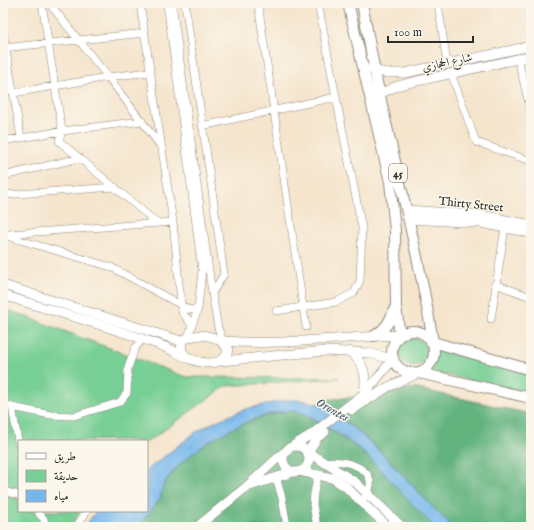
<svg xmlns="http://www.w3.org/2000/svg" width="534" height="530" viewBox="0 0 534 530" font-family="'IM FELL English',Amiri,serif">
<rect width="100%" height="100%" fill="#fbf7ec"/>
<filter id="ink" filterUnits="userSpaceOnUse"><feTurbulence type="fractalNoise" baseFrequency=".025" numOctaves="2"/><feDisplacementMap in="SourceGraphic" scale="8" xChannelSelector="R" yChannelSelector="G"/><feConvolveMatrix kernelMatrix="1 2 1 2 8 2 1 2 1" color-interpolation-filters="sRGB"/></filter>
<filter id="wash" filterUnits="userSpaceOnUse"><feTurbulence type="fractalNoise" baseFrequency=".012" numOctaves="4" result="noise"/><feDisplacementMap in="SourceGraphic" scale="16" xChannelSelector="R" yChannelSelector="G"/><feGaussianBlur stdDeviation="0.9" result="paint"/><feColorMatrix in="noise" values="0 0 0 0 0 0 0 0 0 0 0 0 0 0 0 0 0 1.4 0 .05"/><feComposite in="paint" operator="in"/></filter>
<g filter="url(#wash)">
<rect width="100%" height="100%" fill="#f5e5cd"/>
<!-- green -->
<path fill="#78cf95" stroke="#527d60" d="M3 308 186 377 339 378 226 386 147 442 125 440 19 441V495L3 491Z
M399 352a14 14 0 1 1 28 0a14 14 0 1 1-28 0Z
M437 350 514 369 531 375V394L427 371 433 364Z
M3 496 19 499V511H81L70 527H3Z"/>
<!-- forest -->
<path fill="#62b27e" stroke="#466e54" d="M414 388 531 414V527H453C408 485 373 432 317 404L323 400 382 394Z
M288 411H298L310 417 352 444 371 460 435 527H136L147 516 161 498C160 486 169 477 176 469 206 437 245 419 288 411Z"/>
<!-- water -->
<path fill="#76b7eb" stroke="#50718b" d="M286 400C296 400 307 400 317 404 326 407 335 414 343 420 385 450 415 492 453 527H435C412 506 393 482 372 461 359 447 342 436 326 426 317 421 309 414 299 412 275 405 219 433 201 447 187 457 159 480 161 497L147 516 136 527H85L96 511H147V470L196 432 216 421 246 409Z"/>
</g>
<g filter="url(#ink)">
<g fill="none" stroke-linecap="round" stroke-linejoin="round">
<!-- minor casing -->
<g stroke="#90887c" stroke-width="8">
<path id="minor" d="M42 3 62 131 59 141 157 223
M49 3 108 77 159 144
M140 3 173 222 182 312 192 325
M167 3 202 270 198 309 188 337
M172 3 212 293 218 328 223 341
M185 3 224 274 212 293
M258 3 306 327
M438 3 447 64
M3 32 21 138
M3 48 145 33
M518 59 531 112
M451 73 476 142 531 161
M3 91 12 90
M13 93 108 77 149 72
M202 126 336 97 318 3
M3 141 62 131 142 121
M3 176 80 158
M3 195 115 187
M8 234 173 222
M3 235 111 267 190 310 198 309
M495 284 531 297
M276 311 336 302 354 293 360 281 362 228 336 97
M491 319 505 227
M3 403 12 407 19 446
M12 407 51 415 74 416 120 402 127 393 128 368 135 348 143 339
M324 462C343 458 385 469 365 497
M276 477 282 498 287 526
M3 491 19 495
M39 514 44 519 45 527
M76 527 87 511
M317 527 313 505 314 493 318 474"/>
</g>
<!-- major casing -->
<g stroke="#90887c" stroke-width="10">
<path id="major" d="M370 69 386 73H405L531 46
M373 97 397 86 417 81 531 56
M407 210 481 215 531 225
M409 219 481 223 531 233
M3 285 181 341
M3 295C55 312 109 326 160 345 176 351 191 363 209 363 219 363 227 359 228 349 216 333 198 332 181 341L182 352 187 357
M223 341C282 346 341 337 400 335
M349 351C364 362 367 374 364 393
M221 361 325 351 368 353 393 359 366 392 312 434 294 445
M352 410 388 387 419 373
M325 432 317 438 308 452 355 482 402 527
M283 459a13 13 0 1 1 26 0a13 13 0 1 1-26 0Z
M299 471 332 478 346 487 388 527
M250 486 293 472
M197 527 245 488 283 453"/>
</g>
<!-- highway casing -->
<g stroke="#90887c" stroke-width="12">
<path id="highway" d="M348 3 390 182 395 230 396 307 400 335
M362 3C368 34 373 65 380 96 398 178 420 259 433 342L531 370
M392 352a21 21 0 1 1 42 0a21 21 0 1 1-42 0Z
M374 336C386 329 390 321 395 308
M419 373 531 398"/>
</g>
<!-- minor -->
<use href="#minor" stroke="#fff" stroke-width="7"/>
<!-- major -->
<use href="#major" stroke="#fff" stroke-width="9"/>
<!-- highway -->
<use href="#highway" stroke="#fff" stroke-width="10"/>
</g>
</g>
<g text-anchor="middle" stroke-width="3" stroke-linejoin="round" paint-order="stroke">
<!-- shield labels -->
<rect fill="#fbf7ec" stroke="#696865" stroke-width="1" x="389" y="164" width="18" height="18" rx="3"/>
<g font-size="11" font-weight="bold" fill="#2b2b2b">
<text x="398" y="177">45</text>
</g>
<!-- street labels -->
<g font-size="12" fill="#2b2b2b" stroke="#fbf7ec">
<text transform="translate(447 62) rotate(-12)" y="4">شارع الحجازي</text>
<text transform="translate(471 204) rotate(6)" y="4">Thirty Street</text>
</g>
<!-- water labels -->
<g font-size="13" font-style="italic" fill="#455c6e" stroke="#fbf7ec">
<text transform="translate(333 409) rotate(29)" y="5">Orontes</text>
</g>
</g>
<!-- margin -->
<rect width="534" height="530" fill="none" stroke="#fbf7ec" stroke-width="16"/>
<!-- legend -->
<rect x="18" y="440" width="130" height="72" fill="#fbf7ec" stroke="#a8a59f"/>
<rect x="26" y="453" width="20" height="6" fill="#ffffff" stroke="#a8a59f"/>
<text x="54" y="460" font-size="12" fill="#2b2b2b">طريق</text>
<rect x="26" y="470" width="20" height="12" fill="#78cf95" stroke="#a8a59f"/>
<text x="54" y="480" font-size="12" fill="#2b2b2b">حديقة</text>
<rect x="26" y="490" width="20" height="12" fill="#76b7eb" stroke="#a8a59f"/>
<text x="54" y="500" font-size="12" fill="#2b2b2b">مياه</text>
<!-- scale -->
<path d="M388 36v6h85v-6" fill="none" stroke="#2b2b2b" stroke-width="2"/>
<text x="394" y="36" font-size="12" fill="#2b2b2b" stroke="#fbf7ec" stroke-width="3" paint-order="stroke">100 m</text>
</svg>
